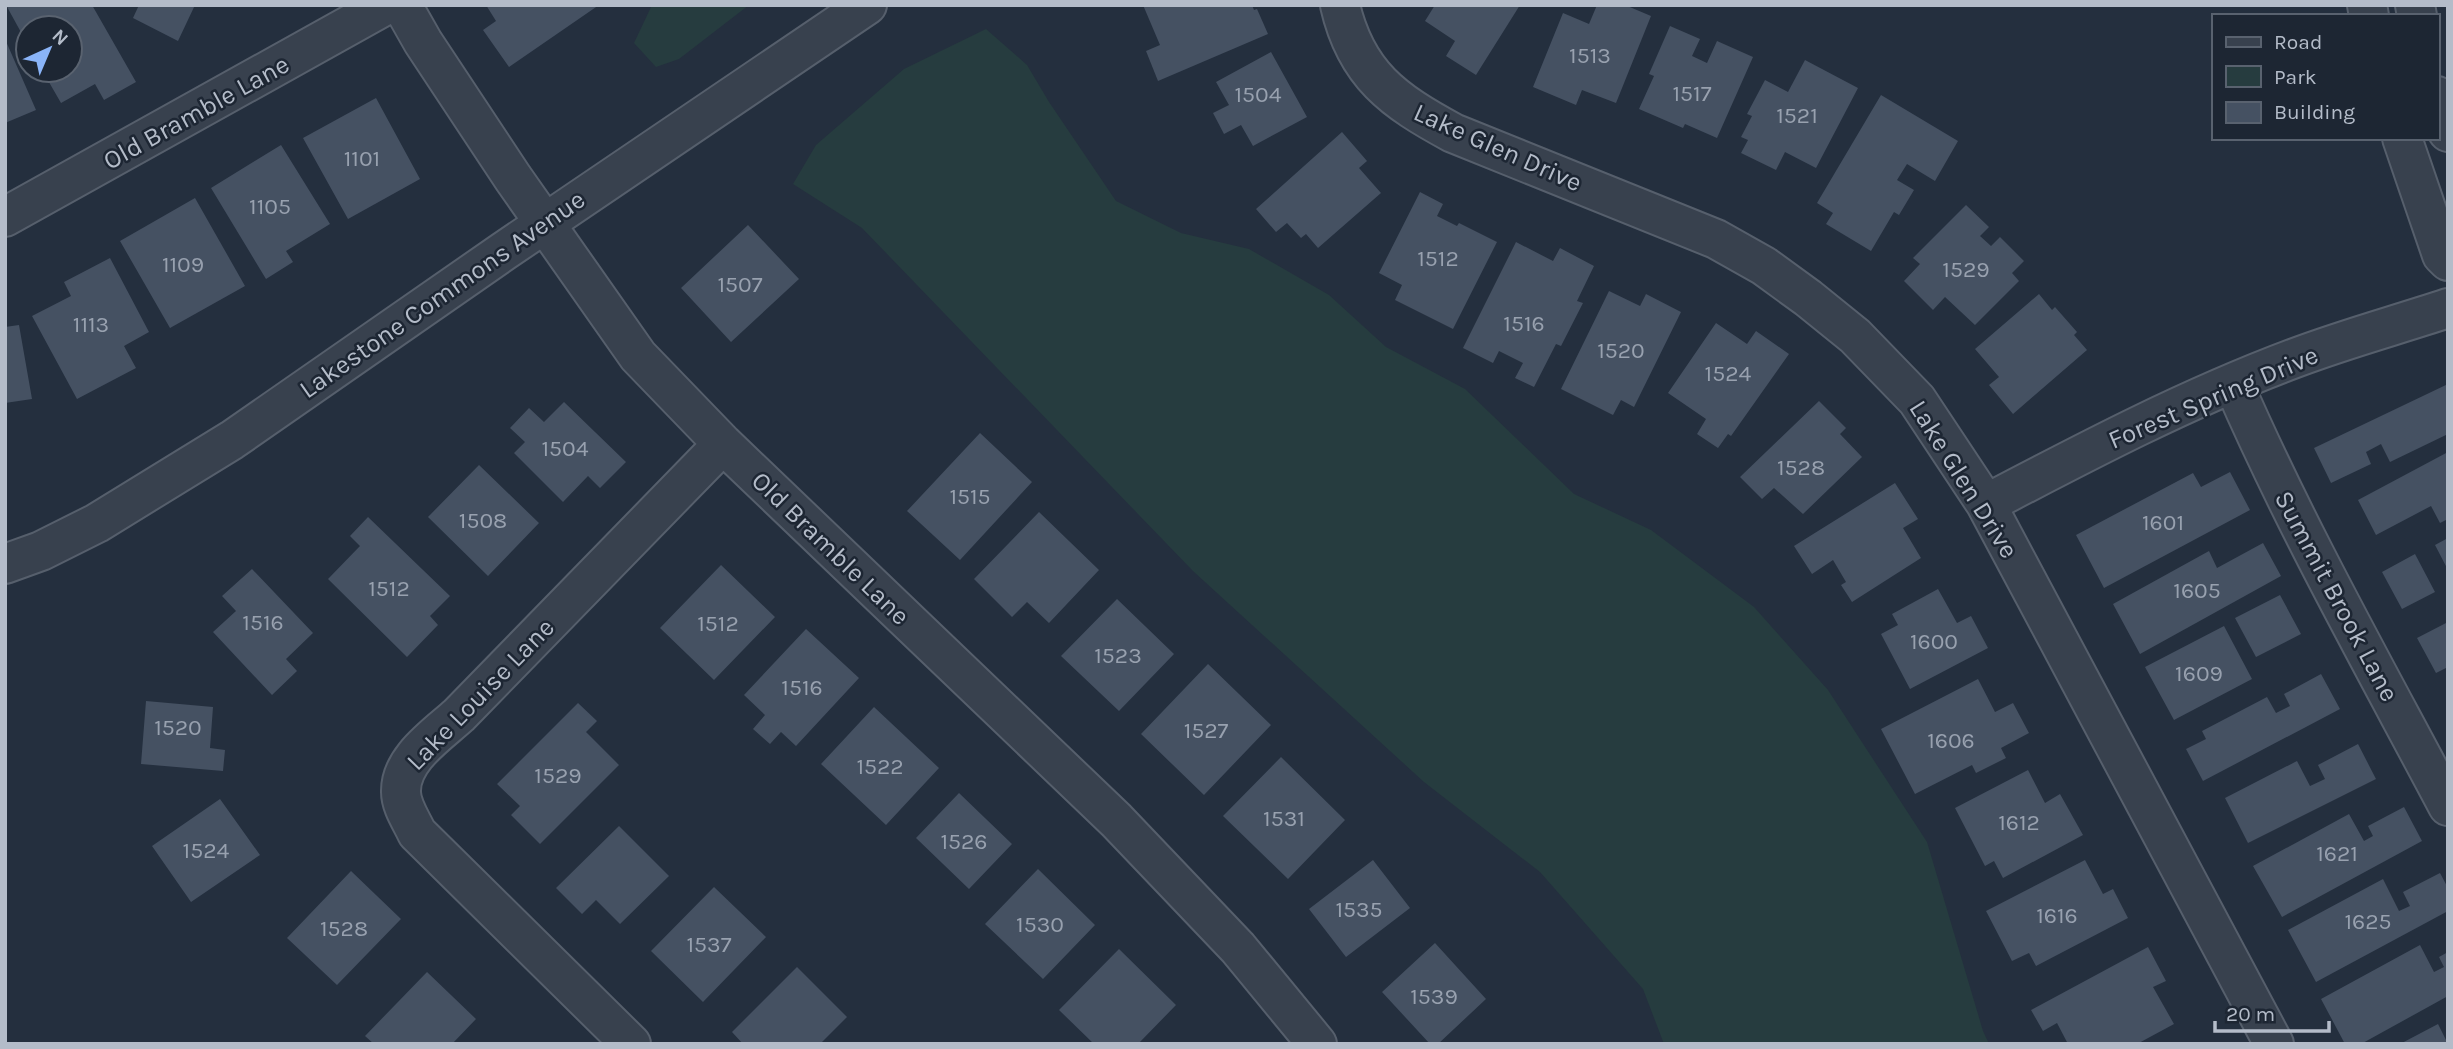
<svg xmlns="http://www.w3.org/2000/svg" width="2453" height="1049" viewBox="0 0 2453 1049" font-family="Karla,sans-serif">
<rect width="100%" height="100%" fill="#242f3e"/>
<!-- green -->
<path fill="#263c3f" d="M652 5H749L679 59 656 67 634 43Z
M986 29 1027 65 1049 102 1116 201 1181 233 1249 249 1329 295 1386 347 1465 389 1574 494 1651 530 1754 607 1828 690 1927 842 1983 1031 1989 1044H1664L1643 989 1540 872 1424 782 1193 571 862 228 793 184 816 145 904 69Z"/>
<!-- building -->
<path fill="#455162" d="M6 5H92L136 82 104 100 95 84 61 103 42 70H70V28H28V45Z
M139 5H195L178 41 133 18Z
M486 5H599L509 67 483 30 496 21Z
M1143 5H1252L1254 10 1257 9 1268 34 1158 81 1146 51 1160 45Z
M1435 5H1520L1476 75 1446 56 1455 41 1425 21Z
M1597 5H1625L1651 16 1616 103 1582 90 1576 105 1533 87 1563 13 1589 24Z
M1670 26 1700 39 1692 56 1707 63 1717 41 1753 57 1717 138 1685 124 1683 128 1639 109 1654 76 1649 74Z
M5 39 36 110 5 123Z
M1271 52 1307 117 1253 146 1241 125 1224 134 1213 113 1229 105 1216 82Z
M1805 60 1858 88 1816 168 1785 152 1776 170 1741 153 1748 140 1741 137 1752 116 1747 114 1765 80 1788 92Z
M1881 95 1958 141 1935 181 1907 164 1897 180 1914 190 1899 215 1894 212 1871 251 1826 224 1833 213 1817 203Z
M376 98 420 179 348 219 303 138Z
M1342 132 1367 161 1359 168 1381 193 1318 248 1306 234 1301 238 1287 223 1276 232 1256 209Z
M281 145 330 224 286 251 293 262 266 279 211 188Z
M1420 192 1443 204 1437 216 1457 226 1459 223 1497 242 1453 329 1395 300 1402 285 1379 273Z
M195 198 245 286 170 328 120 241Z
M1966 205 1989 227 1980 236 1991 246 2000 237 2024 261 2012 273 2019 281 1975 325 1945 297 1933 310 1904 281 1920 264 1913 258Z
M748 225 799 279 731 342 681 288Z
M1516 242 1553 261 1560 248 1594 266 1577 301 1583 303 1561 346 1556 344 1534 387 1515 378 1523 363 1499 351 1493 363 1463 348Z
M110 258 149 332 124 346 136 368 77 399 32 316 71 296 64 282Z
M1609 291 1640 306 1646 294 1681 312 1634 407 1621 400 1613 415 1561 389Z
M2039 294 2052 310 2055 307 2077 332 2074 335 2087 350 2013 414 1989 385 1999 377 1975 349Z
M1716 323 1747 344 1756 331 1789 354 1731 436 1728 434 1718 448 1697 434 1706 419 1668 393Z
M19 325 32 399 5 403V327Z
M2448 384V434L2390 462 2381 444 2366 452 2371 464 2331 483 2314 448Z
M1819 401 1846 428 1840 434 1862 457 1803 514 1774 488 1762 499 1740 477Z
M564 402 626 462 600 488 588 476 563 502 514 453 525 442 510 428 529 408 544 422Z
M980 433 1032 482 960 560 907 511Z
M2448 452V519L2440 523 2431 506 2376 535 2358 500Z
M479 465 539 523 488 576 428 517Z
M2230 472 2250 510 2104 588 2076 535 2193 473 2201 487Z
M1895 483 1918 519 1903 528 1921 558 1852 602 1841 585 1846 582 1833 560 1812 574 1794 546Z
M1039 512 1099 570 1049 623 1027 602 1012 617 974 579Z
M368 517 450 596 430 616 438 625 407 657 328 579 360 546 350 536Z
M2448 538V570L2435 545Z
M2263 543 2281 576 2140 654 2113 604 2209 551 2217 568Z
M2415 554 2435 592 2402 609 2382 572Z
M721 565 775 617 714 680 660 628Z
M252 569 313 633 286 659 297 671 272 695 213 632 236 611 222 596Z
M1938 589 1957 623 1971 616 1988 648 1910 689 1881 634 1898 625 1892 614Z
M2280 595 2301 634 2256 657 2235 618Z
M1117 599 1174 654 1119 711 1061 656Z
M2448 622V667L2436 673 2417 638Z
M2224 626 2252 679 2174 720 2145 667Z
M806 629 859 678 796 746 781 732 770 744 753 729 765 715 744 695Z
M1208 664 1271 725 1204 795 1141 734Z
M2321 674 2340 709 2203 781 2186 749 2206 739 2202 731 2267 697 2276 713 2290 706 2284 694Z
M1978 679 1995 712 2013 703 2029 733 2001 748 2006 758 1976 773 1972 765 1915 794 1881 729Z
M146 701 213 707 210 748 225 750 223 771 141 764Z
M578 703 597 721 586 732 619 765 540 844 511 815 520 806 497 784Z
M874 707 939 768 886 825 821 764Z
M2358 744 2376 779 2248 843 2225 798 2297 761 2310 786 2325 779 2318 765Z
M1281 757 1345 820 1288 879 1223 816Z
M2028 770 2045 803 2060 794 2083 835 2003 878 1994 861 1985 866 1955 808Z
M959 793 1012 844 969 889 916 838Z
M220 799 260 855 191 902 152 846Z
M2404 807 2422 841 2282 917 2253 866 2349 814 2364 841 2373 836 2368 826Z
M619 826 669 876 620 924 596 900 582 914 556 888Z
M1373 860 1410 908 1346 957 1309 909Z
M2085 860 2103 894 2113 889 2128 918 2036 966 2029 953 2012 961 1986 911Z
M1038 869 1095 925 1043 979 985 924Z
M351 871 401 919 337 985 287 938Z
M2440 873 2448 888V911L2316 982 2288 930 2383 879 2399 911 2410 906 2403 892Z
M714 887 766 937 703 1002 651 951Z
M1435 943 1486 999 1438 1044H1430L1382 992Z
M2420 945 2434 972 2444 967 2439 957 2448 952V996L2361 1044H2345L2321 999Z
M2148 947 2166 981 2153 987 2174 1024 2137 1044H2068L2057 1023 2043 1031 2031 1010Z
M1119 949 1176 1005 1138 1044H1094L1059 1010Z
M797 967 847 1017 820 1044H743L732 1032Z
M427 972 476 1019 452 1044H374L365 1036Z
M2438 1024 2448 1044H2400Z"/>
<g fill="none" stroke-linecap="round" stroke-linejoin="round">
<!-- minor casing -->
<g stroke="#565f6c" stroke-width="42">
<path id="minor" d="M402 5 423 42 513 178 638 356 723 444 1116 820 1238 948 1317 1044
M1340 5C1356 75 1394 101 1453 133L1716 239 1764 266 1808 298 1855 336 1917 400 1986 504 2274 1044
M2367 5 2369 16
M2415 5 2417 16
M2437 96 2448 132
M2402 138 2442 255 2448 261
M5 217 386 5
M2233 383C2296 528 2374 666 2448 806
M1986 504C2087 451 2188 398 2295 358 2345 339 2397 325 2448 308
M5 564 41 551 97 523 232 440 504 251 867 5
M631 1044 417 833C411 820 401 806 401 792 400 759 437 735 459 715L723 444"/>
</g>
<!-- minor -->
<use href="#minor" stroke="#38414e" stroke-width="38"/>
</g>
<g text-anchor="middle" stroke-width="5" stroke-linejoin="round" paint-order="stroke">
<!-- number labels -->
<g font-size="23" fill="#98a1af">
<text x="1590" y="63">1513</text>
<text x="1692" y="101">1517</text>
<text x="1258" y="102">1504</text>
<text x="1797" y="123">1521</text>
<text x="362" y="166">1101</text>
<text x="270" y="214">1105</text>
<text x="1438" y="266">1512</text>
<text x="183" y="272">1109</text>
<text x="1966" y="277">1529</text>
<text x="740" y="292">1507</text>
<text x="1524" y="331">1516</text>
<text x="91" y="332">1113</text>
<text x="1621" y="358">1520</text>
<text x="1728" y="381">1524</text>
<text x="565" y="456">1504</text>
<text x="1801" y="475">1528</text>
<text x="970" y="504">1515</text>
<text x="483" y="528">1508</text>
<text x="2163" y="530">1601</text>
<text x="389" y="596">1512</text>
<text x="2197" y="598">1605</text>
<text x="263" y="630">1516</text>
<text x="718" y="631">1512</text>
<text x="1934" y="649">1600</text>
<text x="1118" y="663">1523</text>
<text x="2199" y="681">1609</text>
<text x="802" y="695">1516</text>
<text x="178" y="735">1520</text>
<text x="1206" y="738">1527</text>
<text x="1951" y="748">1606</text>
<text x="880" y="774">1522</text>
<text x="558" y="783">1529</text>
<text x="1284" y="826">1531</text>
<text x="2019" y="830">1612</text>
<text x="964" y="849">1526</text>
<text x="206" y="858">1524</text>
<text x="2337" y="861">1621</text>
<text x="1359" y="917">1535</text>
<text x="2057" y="923">1616</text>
<text x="2368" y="929">1625</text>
<text x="1040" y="932">1530</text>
<text x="344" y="936">1528</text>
<text x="709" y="952">1537</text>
<text x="1434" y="1004">1539</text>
</g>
<!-- street labels -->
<g font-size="26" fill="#b4bcc9" stroke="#1d2633">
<text transform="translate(196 112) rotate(-29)" y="9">Old Bramble Lane</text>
<text transform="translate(1498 147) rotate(24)" y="9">Lake Glen Drive</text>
<text transform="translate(442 294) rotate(-35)" y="9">Lakestone Commons Avenue</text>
<text transform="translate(2213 397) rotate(-23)" y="9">Forest Spring Drive</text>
<text transform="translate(1964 479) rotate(58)" y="9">Lake Glen Drive</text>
<text transform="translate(831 548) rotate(44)" y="9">Old Bramble Lane</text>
<text transform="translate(2337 596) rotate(62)" y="9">Summit Brook Lane</text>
<text transform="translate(480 694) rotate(-46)" y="9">Lake Louise Lane</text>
</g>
</g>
<!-- border -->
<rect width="2453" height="1049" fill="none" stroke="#b4bcc9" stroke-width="14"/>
<!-- legend -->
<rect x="2212" y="14" width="228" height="126" fill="#1d2633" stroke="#59626f" stroke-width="2"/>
<rect x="2226" y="37" width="35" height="10" fill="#38414e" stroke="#59626f" stroke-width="2"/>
<text x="2274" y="49" font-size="21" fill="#b4bcc9">Road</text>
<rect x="2226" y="66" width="35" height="21" fill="#263c3f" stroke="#59626f" stroke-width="2"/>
<text x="2274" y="84" font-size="21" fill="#b4bcc9">Park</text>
<rect x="2226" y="102" width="35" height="21" fill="#455162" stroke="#59626f" stroke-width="2"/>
<text x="2274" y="119" font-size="21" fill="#b4bcc9">Building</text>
<!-- north arrow -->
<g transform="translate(49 49) rotate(44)"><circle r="33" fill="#1d2633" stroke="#59626f" stroke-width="2"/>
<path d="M0-5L12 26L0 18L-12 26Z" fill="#8ab4f8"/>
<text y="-10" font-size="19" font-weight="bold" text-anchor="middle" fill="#b4bcc9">N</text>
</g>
<!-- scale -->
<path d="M2215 1021v10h114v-10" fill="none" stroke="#b4bcc9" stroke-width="3.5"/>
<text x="2226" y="1021" font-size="21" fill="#b4bcc9" stroke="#1d2633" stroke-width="5" paint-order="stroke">20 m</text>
</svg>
